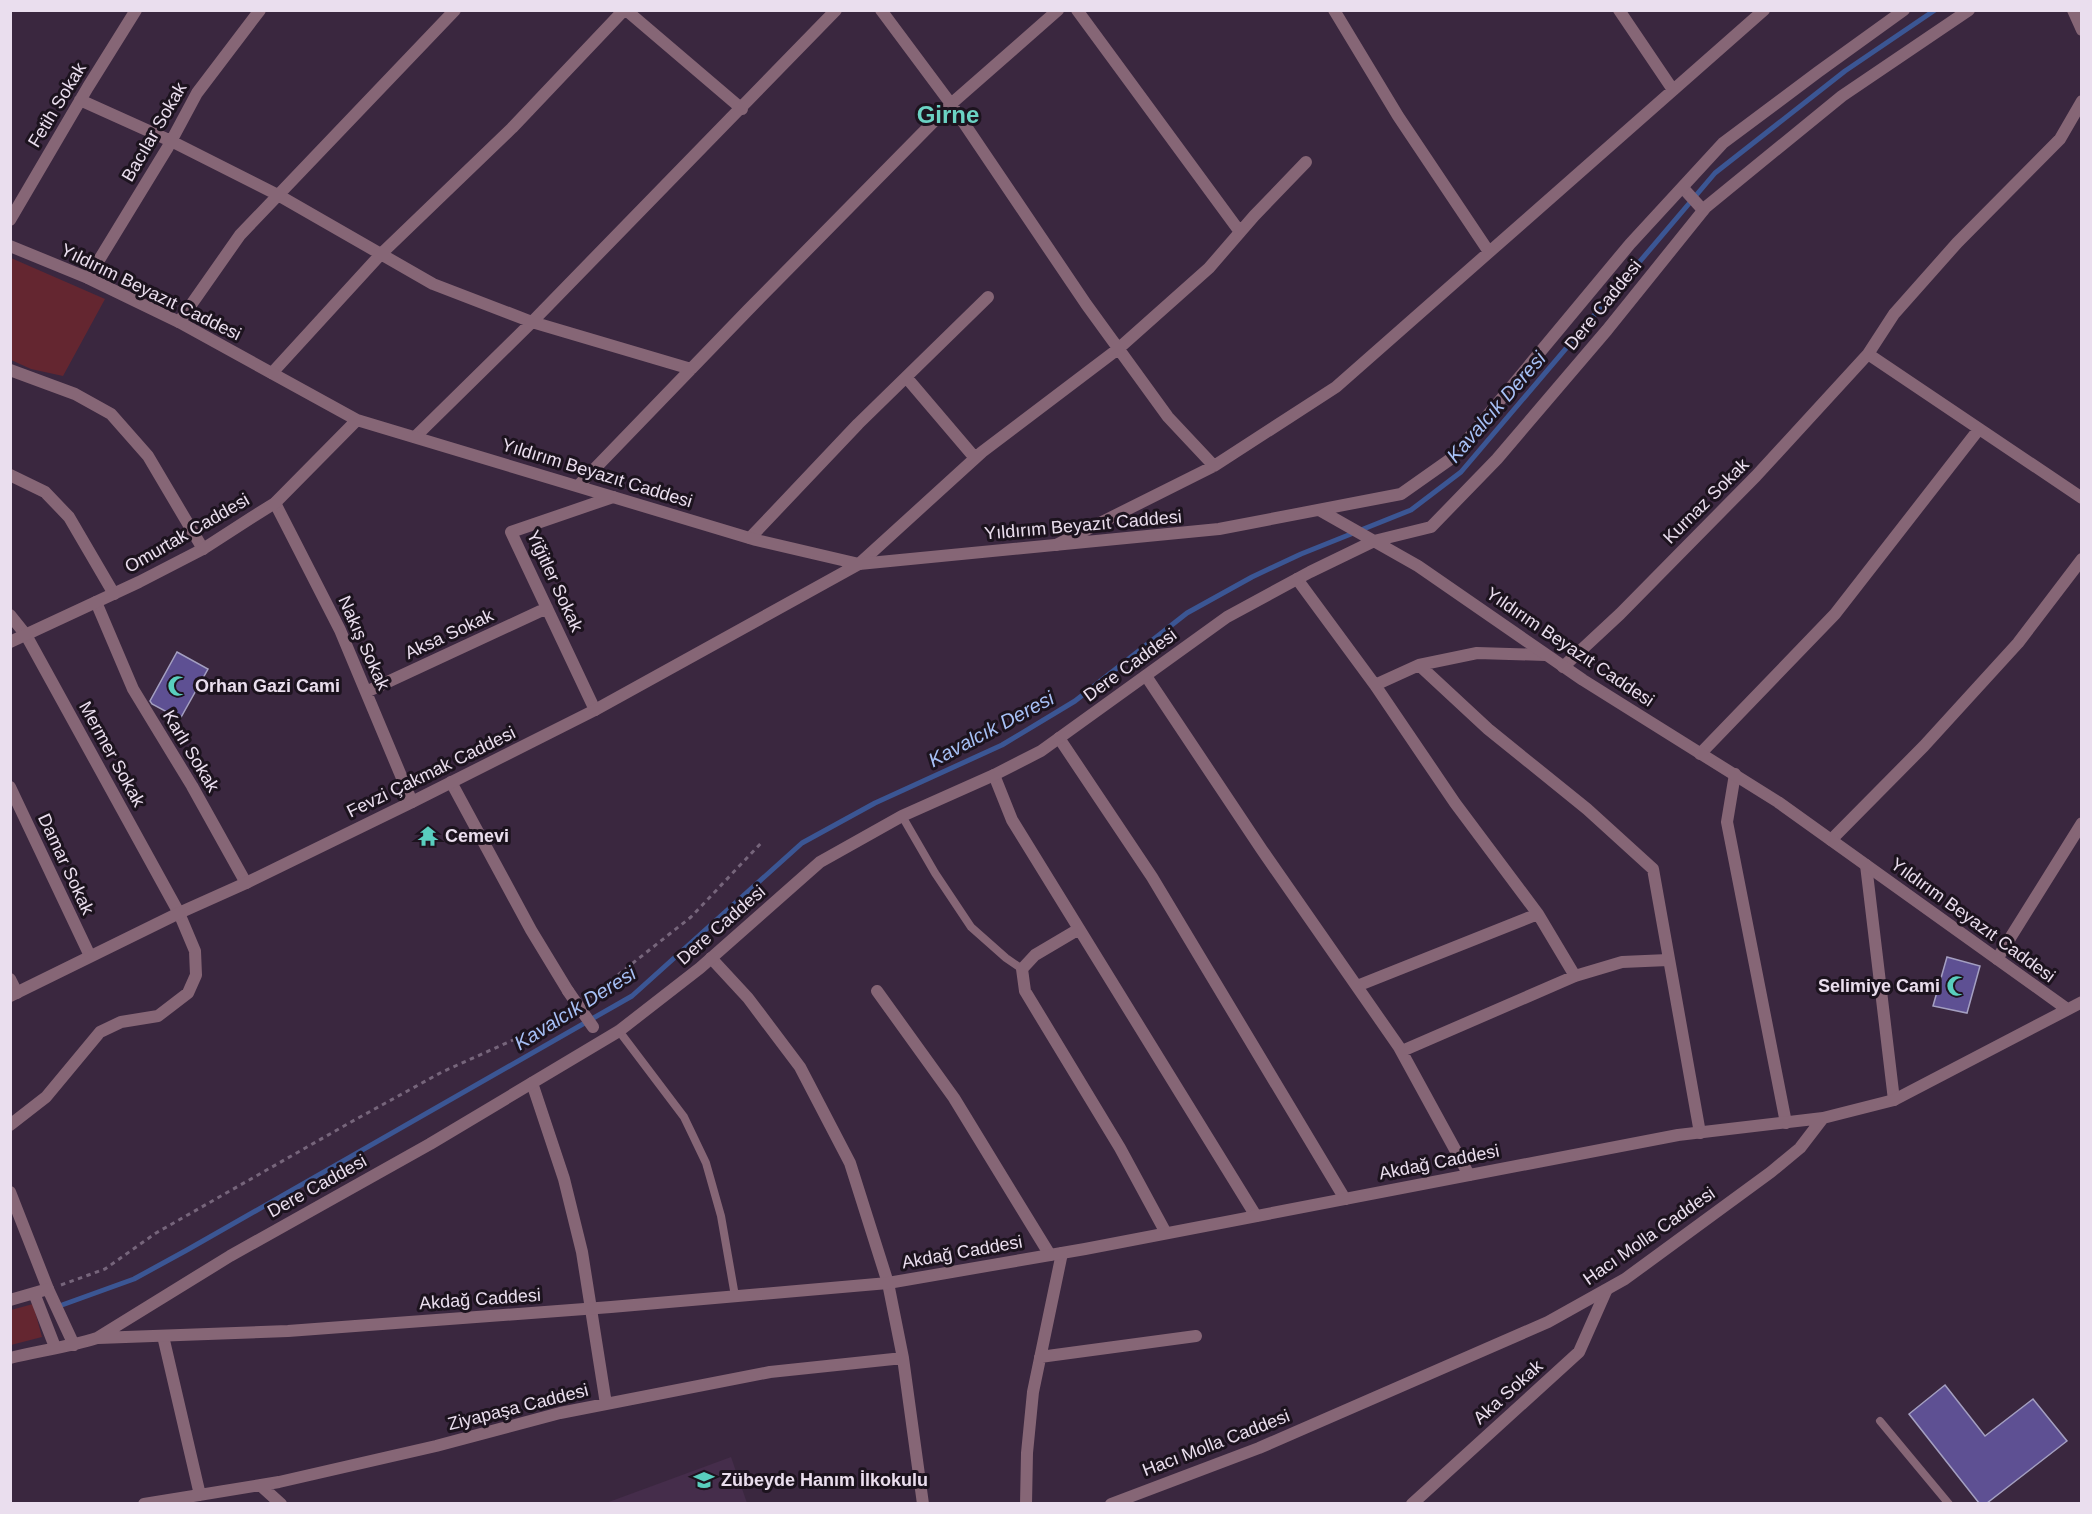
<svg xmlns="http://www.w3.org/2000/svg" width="2092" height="1514" viewBox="0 0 2092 1514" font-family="Helvetica,sans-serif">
<rect width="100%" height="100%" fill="#3a273f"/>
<!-- built -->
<path fill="#452d4b" d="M731 1457 747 1503H606Z"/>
<!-- green -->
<path fill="#642630" d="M11 258 105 299 63 376 31 369 11 360Z
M33 1304 42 1337 11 1345V1310Z"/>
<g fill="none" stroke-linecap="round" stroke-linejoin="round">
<!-- stream -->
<path stroke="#3b5694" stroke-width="5" d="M62 1305 134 1279 187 1250 632 996 802 843 875 803 1002 745 1075 701 1187 613 1252 577 1301 554 1411 510 1461 472 1715 173 1845 71 1935 10"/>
</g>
<!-- building -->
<path fill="#5e5093" stroke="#a49fc1" stroke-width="1.5" d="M177 652 208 669 180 719 152 704 150 701Z
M1947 957 1980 966 1967 1013 1933 1006Z
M1945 1385 1985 1436 2033 1399 2067 1441 1987 1503H1979L1909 1414Z"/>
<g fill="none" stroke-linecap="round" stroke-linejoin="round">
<!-- path -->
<path stroke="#76657b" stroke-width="3" stroke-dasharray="4.5 4.5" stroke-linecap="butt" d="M590 997 691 917 763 841
M61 1285 105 1269 156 1233 351 1122 442 1072 522 1036 566 1012"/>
<!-- service -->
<path stroke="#866676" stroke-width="8" d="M902 816 935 873 971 927 1006 958 1022 969
M619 1031 684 1117 706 1163 721 1216 735 1296
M1880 1421 1949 1504"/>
<!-- minor -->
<path stroke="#866676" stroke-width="12" d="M626 10 742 109
M881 10 951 104 1086 304 1168 417 1214 466
M1077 10 1240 232
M1334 10 1398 116 1489 252
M1619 10 1673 90
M2073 10 2082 30
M80 100 171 141 278 195 433 284 532 322 691 369
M1683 188 1703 210
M10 220 88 87 136 10
M88 278 168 147 197 93 260 10
M179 322 240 235 455 10
M1868 354 2082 498
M10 370 75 394 111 414 148 456 203 549
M272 373 381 254 512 128 624 10
M906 377 975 458
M415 437 532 322 836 10
M10 475 45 492 69 517 114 594
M578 486 748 310 951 104 1058 10
M275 503 340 630 412 802
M750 538 858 424 988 297
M1056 545 1214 466 1336 387 1764 10
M859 564 982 452 1118 349 1209 268 1254 216 1306 162
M1297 579 1375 685 1455 803 1538 914 1575 976
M96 602 133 689 192 786 246 883
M10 615 26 635 179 913 195 951 196 975 188 993 158 1016 121 1022 100 1032 46 1097 10 1125
M1419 665 1488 729 1587 809 1653 869 1700 1133
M1563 667 1620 614 1756 476 1868 354 1894 314 1957 243 2060 139 2082 101
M1146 676 1262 850 1399 1047 1469 1175
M1375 685 1419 665 1477 653 1546 655
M366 692 547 608
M595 710 511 532 613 497
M1059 738 1152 877 1345 1199
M1700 754 1835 614 1979 429
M1735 774 1727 822 1786 1123
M994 775 1012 820 1256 1216
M451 782 531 930 568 991
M10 787 90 956
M1831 840 1924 746 2018 643 2082 559
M1866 865 1894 1100
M1079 929 1035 955 1022 969 1025 991 1120 1148 1166 1233
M711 958 748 998 800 1067 850 1163 888 1283 903 1358 923 1504
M1997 959 2082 823
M10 979 17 993
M1357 986 1538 914
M877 991 954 1098 1050 1255
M1402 1051 1575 976 1622 962 1668 960
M532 1083 564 1179 582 1252 606 1404
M10 1192 48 1289
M163 1336 200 1495
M1040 1357 1196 1336
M260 1485 281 1504
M144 1504 279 1482 436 1446 560 1413 770 1372 903 1358
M1026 1504 1027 1453 1033 1392 1062 1253
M1412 1504 1579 1352 1606 1291"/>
<!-- tertiary -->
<path stroke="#866676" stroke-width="12" d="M10 246 88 278 179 322 357 420 756 540 859 564 1219 529 1401 494 1452 458 1630 244 1723 143 1818 72 1904 10
M1321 511 1418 566 1583 680 1778 802 2067 1009
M10 642 139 582 203 549 251 518 275 503 357 420
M10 996 179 913 246 883 412 802 595 710 859 564
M34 1293 55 1347
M10 1300 48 1289 74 1345
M98 1338 288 1331 611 1307 888 1283 1085 1249 1678 1135 1823 1118
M10 1358C39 1351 68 1347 97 1338L230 1256 430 1144 619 1031 700 968 820 862 902 816 994 775 1041 751 1227 617 1310 572 1374 541 1431 527 1497 459 1607 330 1706 207 1842 96 1969 10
M1111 1504 1259 1448 1548 1322 1625 1279 1771 1172 1800 1148 1823 1118 1894 1100 2082 1002"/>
<!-- minor-bridge -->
<path stroke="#866676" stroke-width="12" d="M568 991 593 1027"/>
</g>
<!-- icons -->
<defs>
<g id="mosque-bare" transform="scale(1.62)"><path d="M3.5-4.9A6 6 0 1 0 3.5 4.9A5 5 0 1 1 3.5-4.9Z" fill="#59cebe" stroke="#1c131e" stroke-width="2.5" paint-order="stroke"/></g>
<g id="temple-bare" transform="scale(1.62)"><path d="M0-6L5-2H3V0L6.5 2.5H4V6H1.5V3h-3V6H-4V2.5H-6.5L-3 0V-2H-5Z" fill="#59cebe" stroke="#1c131e" stroke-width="2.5" paint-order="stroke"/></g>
<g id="school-bare" transform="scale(1.62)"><path d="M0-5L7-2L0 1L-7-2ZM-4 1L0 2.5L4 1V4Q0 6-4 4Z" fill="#59cebe" stroke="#1c131e" stroke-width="2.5" paint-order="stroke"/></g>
</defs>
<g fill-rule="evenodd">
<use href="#mosque-bare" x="178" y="686"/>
<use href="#temple-bare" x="428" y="836"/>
<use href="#mosque-bare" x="1957" y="986"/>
<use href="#school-bare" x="704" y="1480"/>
</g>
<g text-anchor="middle" stroke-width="6" stroke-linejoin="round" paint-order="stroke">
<!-- street labels -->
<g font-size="18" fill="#eadeee" stroke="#1c131e">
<text transform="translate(57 105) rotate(-59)" y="6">Fetih Sokak</text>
<text transform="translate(154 132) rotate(-60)" y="6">Bacılar Sokak</text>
<text transform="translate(151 292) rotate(26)" y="6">Yıldırım Beyazıt Caddesi</text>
<text transform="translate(1603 305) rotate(-51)" y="6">Dere Caddesi</text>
<text transform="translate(597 473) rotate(17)" y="6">Yıldırım Beyazıt Caddesi</text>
<text transform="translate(1706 501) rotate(-45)" y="6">Kurnaz Sokak</text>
<text transform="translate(1083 525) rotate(-5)" y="6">Yıldırım Beyazıt Caddesi</text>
<text transform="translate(187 533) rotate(-30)" y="6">Omurtak Caddesi</text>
<text transform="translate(555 581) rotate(65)" y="6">Yiğitler Sokak</text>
<text transform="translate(449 634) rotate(-25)" y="6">Aksa Sokak</text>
<text transform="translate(364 643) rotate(66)" y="6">Nakış Sokak</text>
<text transform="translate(1570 647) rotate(34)" y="6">Yıldırım Beyazıt Caddesi</text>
<text transform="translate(1130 665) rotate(-36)" y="6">Dere Caddesi</text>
<text transform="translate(191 751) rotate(59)" y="6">Karlı Sokak</text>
<text transform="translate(112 754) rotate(61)" y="6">Mermer Sokak</text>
<text transform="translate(431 772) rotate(-26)" y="6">Fevzi Çakmak Caddesi</text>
<text transform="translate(66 864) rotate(65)" y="6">Damar Sokak</text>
<text transform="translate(1973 920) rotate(36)" y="6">Yıldırım Beyazıt Caddesi</text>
<text transform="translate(721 925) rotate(-41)" y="6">Dere Caddesi</text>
<text transform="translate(1439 1162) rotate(-11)" y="6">Akdağ Caddesi</text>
<text transform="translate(317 1186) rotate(-29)" y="6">Dere Caddesi</text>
<text transform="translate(1649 1236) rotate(-35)" y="6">Hacı Molla Caddesi</text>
<text transform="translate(962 1252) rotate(-10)" y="6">Akdağ Caddesi</text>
<text transform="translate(480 1299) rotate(-4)" y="6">Akdağ Caddesi</text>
<text transform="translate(1508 1392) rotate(-42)" y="6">Aka Sokak</text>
<text transform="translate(518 1407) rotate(-14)" y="6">Ziyapaşa Caddesi</text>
<text transform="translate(1216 1443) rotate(-21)" y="6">Hacı Molla Caddesi</text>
</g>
<!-- poi labels -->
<g font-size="18" font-weight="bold" fill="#eadeee" stroke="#1c131e" text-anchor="start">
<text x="195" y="692">Orhan Gazi Cami</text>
<text x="445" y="842">Cemevi</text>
<text x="1940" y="992" text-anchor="end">Selimiye Cami</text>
<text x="721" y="1486">Zübeyde Hanım İlkokulu</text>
</g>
<!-- water labels -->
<g font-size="20" font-style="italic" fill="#a7c0f6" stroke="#1c131e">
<text transform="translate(1496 407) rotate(-49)" y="7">Kavalcık Deresi</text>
<text transform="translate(991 729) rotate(-28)" y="7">Kavalcık Deresi</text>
<text transform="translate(575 1008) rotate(-32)" y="7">Kavalcık Deresi</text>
</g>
<!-- district labels -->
<g font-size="24" font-weight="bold" fill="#6bd3c4" stroke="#1c131e">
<text x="948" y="123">Girne</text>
</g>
</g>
<!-- border -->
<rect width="2092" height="1514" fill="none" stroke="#eadeee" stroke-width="24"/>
</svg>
